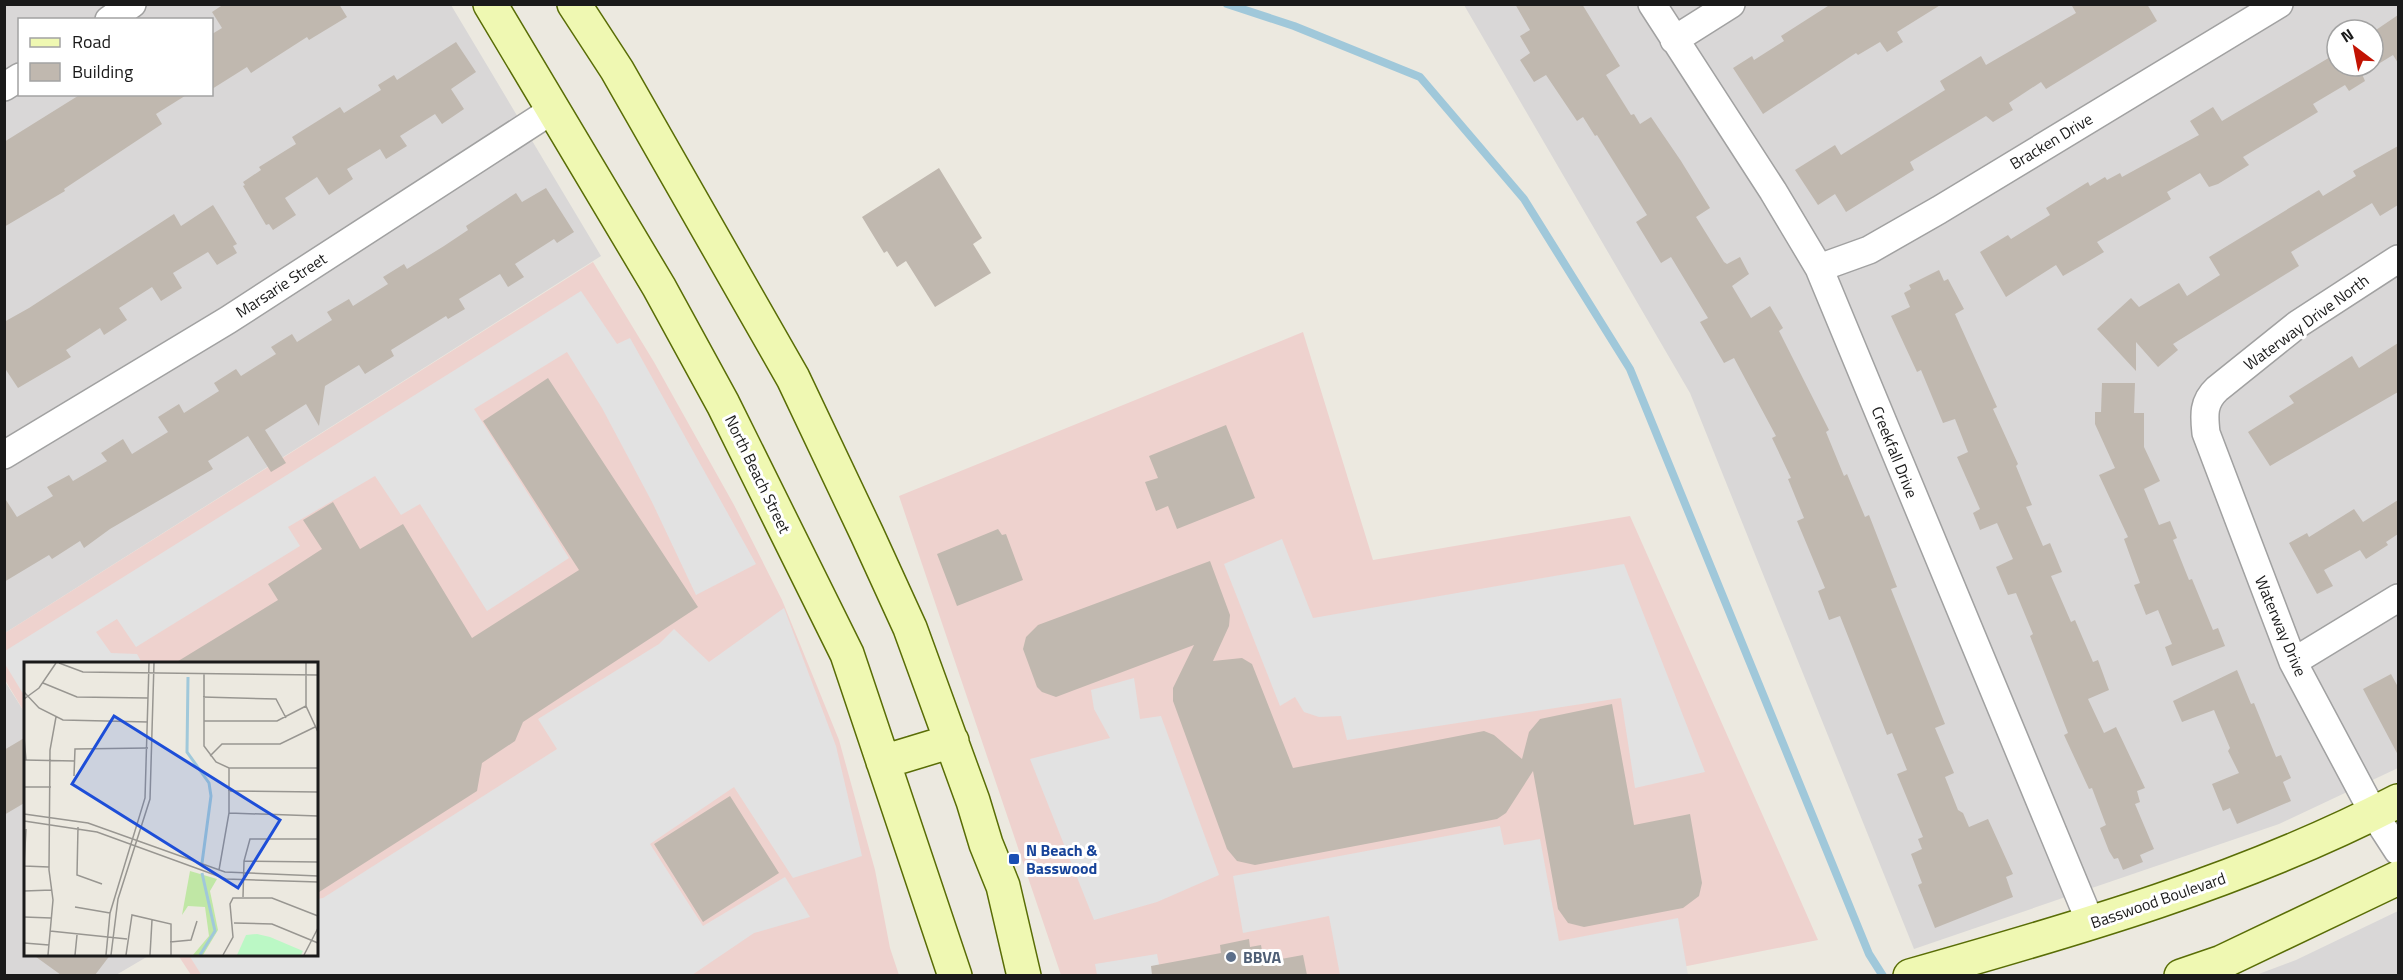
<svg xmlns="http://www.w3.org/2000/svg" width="2403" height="980" viewBox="0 0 2403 980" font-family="'Titillium Web',sans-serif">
<rect width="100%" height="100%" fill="#ece9e0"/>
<!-- residential -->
<path fill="#d9d7d7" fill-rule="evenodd" d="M5 5H451L601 256 5 633ZM20 20H212V94H20Z
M1464 5H2398V768L2279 824 1914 949 1690 393ZM2337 30H2373V66H2337Z
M4 680 25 713 26 954 150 955 116 975H5Z
M2398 911V975H2256L2296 960Z"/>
<!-- commercial -->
<path fill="#eed2ce" d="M593 262 654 362 734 505 782 600 839 740 875 870 890 948 899 975H191L178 955 316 954V664H26L25 713 5 680V633Z
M1303 332 1373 560 1630 516 1818 940 1637 976 1061 975 899 496Z"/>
<!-- parking -->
<path fill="#e2e2e2" d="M581 291 617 344 630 338 756 564 696 595 652 502 602 408 567 352 474 409 569 558 487 611 420 504 401 515 375 476 288 527 300 546 136 647 117 619 96 632 111 653 137 654 142 663 26 664 25 697 5 664V651Z
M1282 539 1313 618 1624 564 1705 772 1635 788 1621 698 1347 740 1341 716 1319 717 1304 712 1295 697 1280 706 1224 564Z
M784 608 836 746 862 856 793 878 734 787 650 844 703 926 785 877 810 917 754 933 692 975 202 976 189 955 316 954 317 899 323 898 557 749 538 719 659 644 674 629 709 662Z
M1134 678 1140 719 1161 716 1219 875 1157 902 1094 920 1030 759 1110 738 1094 709 1091 690Z
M1500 826 1504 845 1540 839 1559 941 1678 918 1688 975H1340L1329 916 1243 933 1233 876Z
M1157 954 1161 975H1097L1095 964Z"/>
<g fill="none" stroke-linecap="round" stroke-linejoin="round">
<!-- stream -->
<path stroke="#a0c8da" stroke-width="8" d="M1227 4 1294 26 1420 77 1524 199 1630 369 1869 954 1883 976"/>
</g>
<!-- building -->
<path fill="#c0b8af" d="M224 4H339L347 17 309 40 307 37 251 73 247 67 212 89V34L222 28 212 12Z
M1515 4H1582L1620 66 1606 75 1631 115 1634 114 1640 124 1651 117 1681 161 1710 208 1696 217 1724 262 1727 264 1740 257 1749 274 1732 286 1751 318 1770 306 1783 328 1779 331 1829 430 1826 432 1844 476 1847 474 1865 517 1869 515 1897 587 1891 589 1945 724 1935 728 1954 773 1945 777 1958 810 1963 813 1969 827 1988 819 2013 874 2006 877 2013 897 1935 928 1918 885 1922 883 1911 854 1922 849 1918 839 1923 837 1897 774 1907 770 1892 733 1887 735 1840 616 1829 620 1818 591 1825 588 1797 521 1804 518 1788 479 1791 478 1772 438 1776 436 1734 358 1724 363 1700 322 1708 318 1671 257 1661 263 1636 222 1647 215 1597 135 1595 136 1583 117 1577 121 1546 75 1534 82 1520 60 1530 53 1520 36 1530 30Z
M1831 4H1942L1897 32 1903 42 1887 52 1880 42 1858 55 1856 53 1763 114 1733 68 1752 56 1754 60 1784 41 1781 36Z
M2071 4H2147L2157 21 2046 89 2041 82 2009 103 2013 110 1993 122 1986 116 1910 162 1914 170 1846 212 1835 194 1818 205 1795 170 1835 145 1841 155 1945 90 1940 81 1981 56 1986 65 2076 13Z
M2398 15V63L2393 55 2362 74 2365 81 2349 91 2345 85 2313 104 2318 112 2243 157 2249 165 2218 184 2209 187 2200 173 2167 192 2171 199 2097 242 2104 252 2084 264 2063 276 2056 265 2006 297 1980 252 2008 235 2011 239 2050 215 2046 208 2088 182 2090 186 2105 177 2107 180 2120 173 2122 177 2199 135 2190 121 2213 107 2222 121 2337 53V66H2373V32Z
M456 42 476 72 451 89 464 109 442 124 435 114 400 136 407 146 386 159 380 149 347 169 353 179 329 195 317 177 285 198 296 215 273 230 269 224 266 225 243 186 245 185 243 182 261 170 259 167 296 144 292 137 340 107 344 113 381 90 378 85 394 75 397 80Z
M81 94H188L156 114 162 124 64 189 65 191 4 227V142Z
M2398 146V205L2380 216 2372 203 2291 252 2299 266 2173 344 2178 350 2158 367 2136 342V371L2097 329 2131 298 2139 307 2179 283 2187 296 2220 275 2209 257 2319 190 2323 196 2356 176 2353 171Z
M939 168 982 238 973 244 991 273 935 307 906 261 897 267 887 251 884 253 862 217Z
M546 188 574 232 557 243 554 239 515 264 524 277 508 287 500 274 459 299 465 309 448 319 446 316 391 350 394 356 365 374 359 365 325 386 319 426 306 404 265 430 286 463 271 472 248 436 208 461 213 469 110 529 84 548 80 541 52 559 49 555 4 582V497L17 517 53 496 47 487 69 475 73 481 107 461 101 453 123 439 132 454 168 432 158 417 179 404 184 413 219 391 214 383 236 369 241 376 276 354 271 347 292 334 297 342 332 320 327 312 349 299 353 306 388 284 383 277 404 264 407 269 444 246 468 230 466 226 516 193 522 202Z
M213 205 237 244 233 246 237 253 217 265 208 252 173 273 182 288 161 301 152 287 119 308 127 320 104 335 100 328 66 350 71 357 18 388 4 367V322L29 308 174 214 181 226Z
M1939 270 1944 281 1948 279 1964 309 1955 314 1997 407 1993 409 2018 464 2016 466 2032 505 2026 507 2043 546 2050 543 2062 572 2051 576 2071 622 2075 620 2093 662 2098 660 2109 690 2088 699 2104 733 2116 727 2145 788 2137 791 2140 802 2135 804 2154 849 2140 855 2143 862 2123 870 2118 858 2114 859 2109 851 2100 828 2106 825 2092 788 2089 789 2064 735 2068 733 2030 636 2033 634 2016 593 2008 595 1996 567 2013 559 1997 523 1980 530 1973 513 1980 509 1957 457 1968 452 1955 419 1943 423 1921 370 1917 372 1891 316 1910 307 1904 293 1911 289 1909 285Z
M2398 343V392L2270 466 2248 432 2294 403 2289 396 2352 356 2359 368Z
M548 378 698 607 523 722 515 741 482 763 477 791 316 894V663H175L278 600 268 584 322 549 303 520 333 502 360 549 403 524 472 638 579 570 483 421Z
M2102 383H2135L2134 413H2144V447L2160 481 2144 489 2159 525 2170 521 2177 538 2173 540 2189 580 2192 579 2213 630 2218 628 2225 646 2172 666 2165 647 2172 644 2158 610 2146 615 2134 585 2140 583 2124 539 2128 537 2099 475 2115 468 2095 424V412H2101Z
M1226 425 1255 498 1177 529 1168 506 1156 511 1145 482 1158 478 1149 456Z
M2398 500V534L2386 542 2388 545 2366 559 2360 550 2324 570 2333 586 2317 594 2289 543 2307 533 2309 537 2354 509 2363 522Z
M998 529 1002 535 1006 534 1023 580 957 606 937 554Z
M1210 561 1230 615 1229 626 1213 661 1242 658 1252 664 1293 768 1484 731 1494 735 1522 759 1529 732 1540 719 1612 704 1634 825 1690 814 1702 883 1699 896 1683 908 1584 927 1568 923 1558 909 1533 771 1506 813 1497 819 1255 865 1237 861 1227 849 1173 701V688L1194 645 1056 697 1042 692 1037 687 1023 649 1026 637 1038 625Z
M2237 670 2251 704 2254 703 2276 757 2281 755 2291 778 2283 782 2291 801 2237 824 2230 808 2223 811 2212 784 2239 773 2228 751 2230 748 2214 710 2182 722 2173 701Z
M2391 674 2398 687V755L2363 689Z
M26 737V802L4 815V750Z
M730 796 779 873 703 922 654 844Z
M1249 939 1250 947 1261 945 1264 962 1303 955 1307 975H1152L1151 966 1221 953 1220 945Z
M32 954H111L95 975H61Z"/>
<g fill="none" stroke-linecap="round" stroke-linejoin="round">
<!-- minor casing -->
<g stroke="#a1a1a1" stroke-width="30">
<path id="minor" d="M1652 4 1773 191 1819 268 2091 924
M109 20 132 4
M1674 40 1731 4
M4 87 20 77
M2398 259 2298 324 2217 389C2203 402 2204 415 2206 433L2293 662 2374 814 2398 851
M1819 268 1869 250 1939 210 2279 4
M4 455 228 320 554 109
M2293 662 2398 598"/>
</g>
<!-- secondary casing -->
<g stroke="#596d06" stroke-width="36">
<path id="secondary" d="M490 4 659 287 723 404 847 654 955 976
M574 4 617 70 793 378 867 534 910 628 973 801 986 844 1003 886 1024 976
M883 762 952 741
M1910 976C2076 929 2244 881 2398 801
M2181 976 2222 962 2398 878"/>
</g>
<!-- minor -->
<use href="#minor" stroke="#fff" stroke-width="27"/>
<!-- secondary -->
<use href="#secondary" stroke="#eff8b2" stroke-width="33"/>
</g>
<!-- markers -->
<rect fill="#1a4fb4" stroke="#fff" stroke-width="2" x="1008" y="853" width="12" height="12" rx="3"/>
<circle fill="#5c6f8a" stroke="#fff" stroke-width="2" cx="1231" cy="957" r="6"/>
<g text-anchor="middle" stroke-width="6" stroke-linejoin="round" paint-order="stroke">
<!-- street labels -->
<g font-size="16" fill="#1a1a1a" stroke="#fff">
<text transform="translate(2051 141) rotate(-31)" y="6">Bracken Drive</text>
<text transform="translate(281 285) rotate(-33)" y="6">Marsarie Street</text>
<text transform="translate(2306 322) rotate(-36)" y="6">Waterway Drive North</text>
<text transform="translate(1895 452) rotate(68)" y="6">Creekfall Drive</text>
<text transform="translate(758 474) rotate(64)" y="6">North Beach Street</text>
<text transform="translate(2281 626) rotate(67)" y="6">Waterway Drive</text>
<text transform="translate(2158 900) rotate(-19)" y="6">Basswood Boulevard</text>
</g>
<!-- transit labels -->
<g font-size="16" font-weight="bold" fill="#164399" stroke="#fff" text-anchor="start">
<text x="1026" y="856">N Beach &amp;<tspan x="1026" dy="18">Basswood</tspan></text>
</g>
<!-- service labels -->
<g font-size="16" font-weight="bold" fill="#4e5e75" stroke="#fff" text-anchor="start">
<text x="1243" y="963">BBVA</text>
</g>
</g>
<!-- overview -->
<g transform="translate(24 662)">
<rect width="294" height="294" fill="#ece9e0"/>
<path d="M166 209 193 217 186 229 194 268 179 293H169L185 274 181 245 164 244 158 253Z" fill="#c0e7a5"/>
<path d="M233 272 246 275 279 289 277 293H213L222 273Z" fill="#bbf8c5"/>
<path fill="none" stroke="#a0c8da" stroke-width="3" d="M164 15 163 90 185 121 187 134 178 201M176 293 191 269 178 211"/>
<path fill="none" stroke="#989691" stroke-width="1.5" d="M35 1 59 10 294 13M282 1V44L294 70M180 12V84L192 100 205 106H294M19 21 53 35 124 36M0 30 15 46 39 58 124 60M179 35 252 37 262 56M0 37 15 26 32 1M180 59H253L282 44M0 76 2 98M186 94 198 82H256L291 65M0 98 51 99M50 114 51 87 124 86M0 125H27M0 125V144M204 129 294 130M205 151 294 154M0 152 64 161 201 210 294 214M0 159 73 170 202 217 294 220M54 165 53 213 78 222M220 199 294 200M0 204 2 167M0 204 25 205M195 208 205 151V106M0 229 28 228M219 235 220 199 226 177H294M51 245 86 251M0 255 27 256M210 261 248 262 294 281M26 269 103 277M146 280 167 278 173 259M0 281 25 283M24 293 29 238 25 208 26 88 32 55M51 293 53 273M82 293 86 251 121 136 125 1M87 293 94 237 126 137 130 1M102 293 108 253 147 262V293M126 293 128 258M199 293 209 275 206 242 209 236H248L294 254M280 293 294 266"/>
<path fill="#1d4ed8" fill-opacity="0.15" stroke="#1d4ed8" stroke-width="3" d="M90 54 256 158 214 226 48 122Z"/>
<rect width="294" height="294" fill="none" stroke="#1a1a1a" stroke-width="3"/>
</g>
<!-- border -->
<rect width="2403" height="980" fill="none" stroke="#1a1a1a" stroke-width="12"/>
<!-- legend -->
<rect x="18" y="18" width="195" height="78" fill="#ffffff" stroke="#a3a3a3" stroke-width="1.5"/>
<rect x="30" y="38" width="30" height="9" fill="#eff8b2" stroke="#a3a3a3" stroke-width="1.5"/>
<text x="72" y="48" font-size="18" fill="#1a1a1a">Road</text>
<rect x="30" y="63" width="30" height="18" fill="#c0b8af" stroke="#a3a3a3" stroke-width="1.5"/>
<text x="72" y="78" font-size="18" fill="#1a1a1a">Building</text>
<!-- north arrow -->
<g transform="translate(2355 48) rotate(328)"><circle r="28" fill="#ffffff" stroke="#a3a3a3" stroke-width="1.5"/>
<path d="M0-4.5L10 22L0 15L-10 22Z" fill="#c21303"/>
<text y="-9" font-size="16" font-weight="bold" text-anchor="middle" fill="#1a1a1a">N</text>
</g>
</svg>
